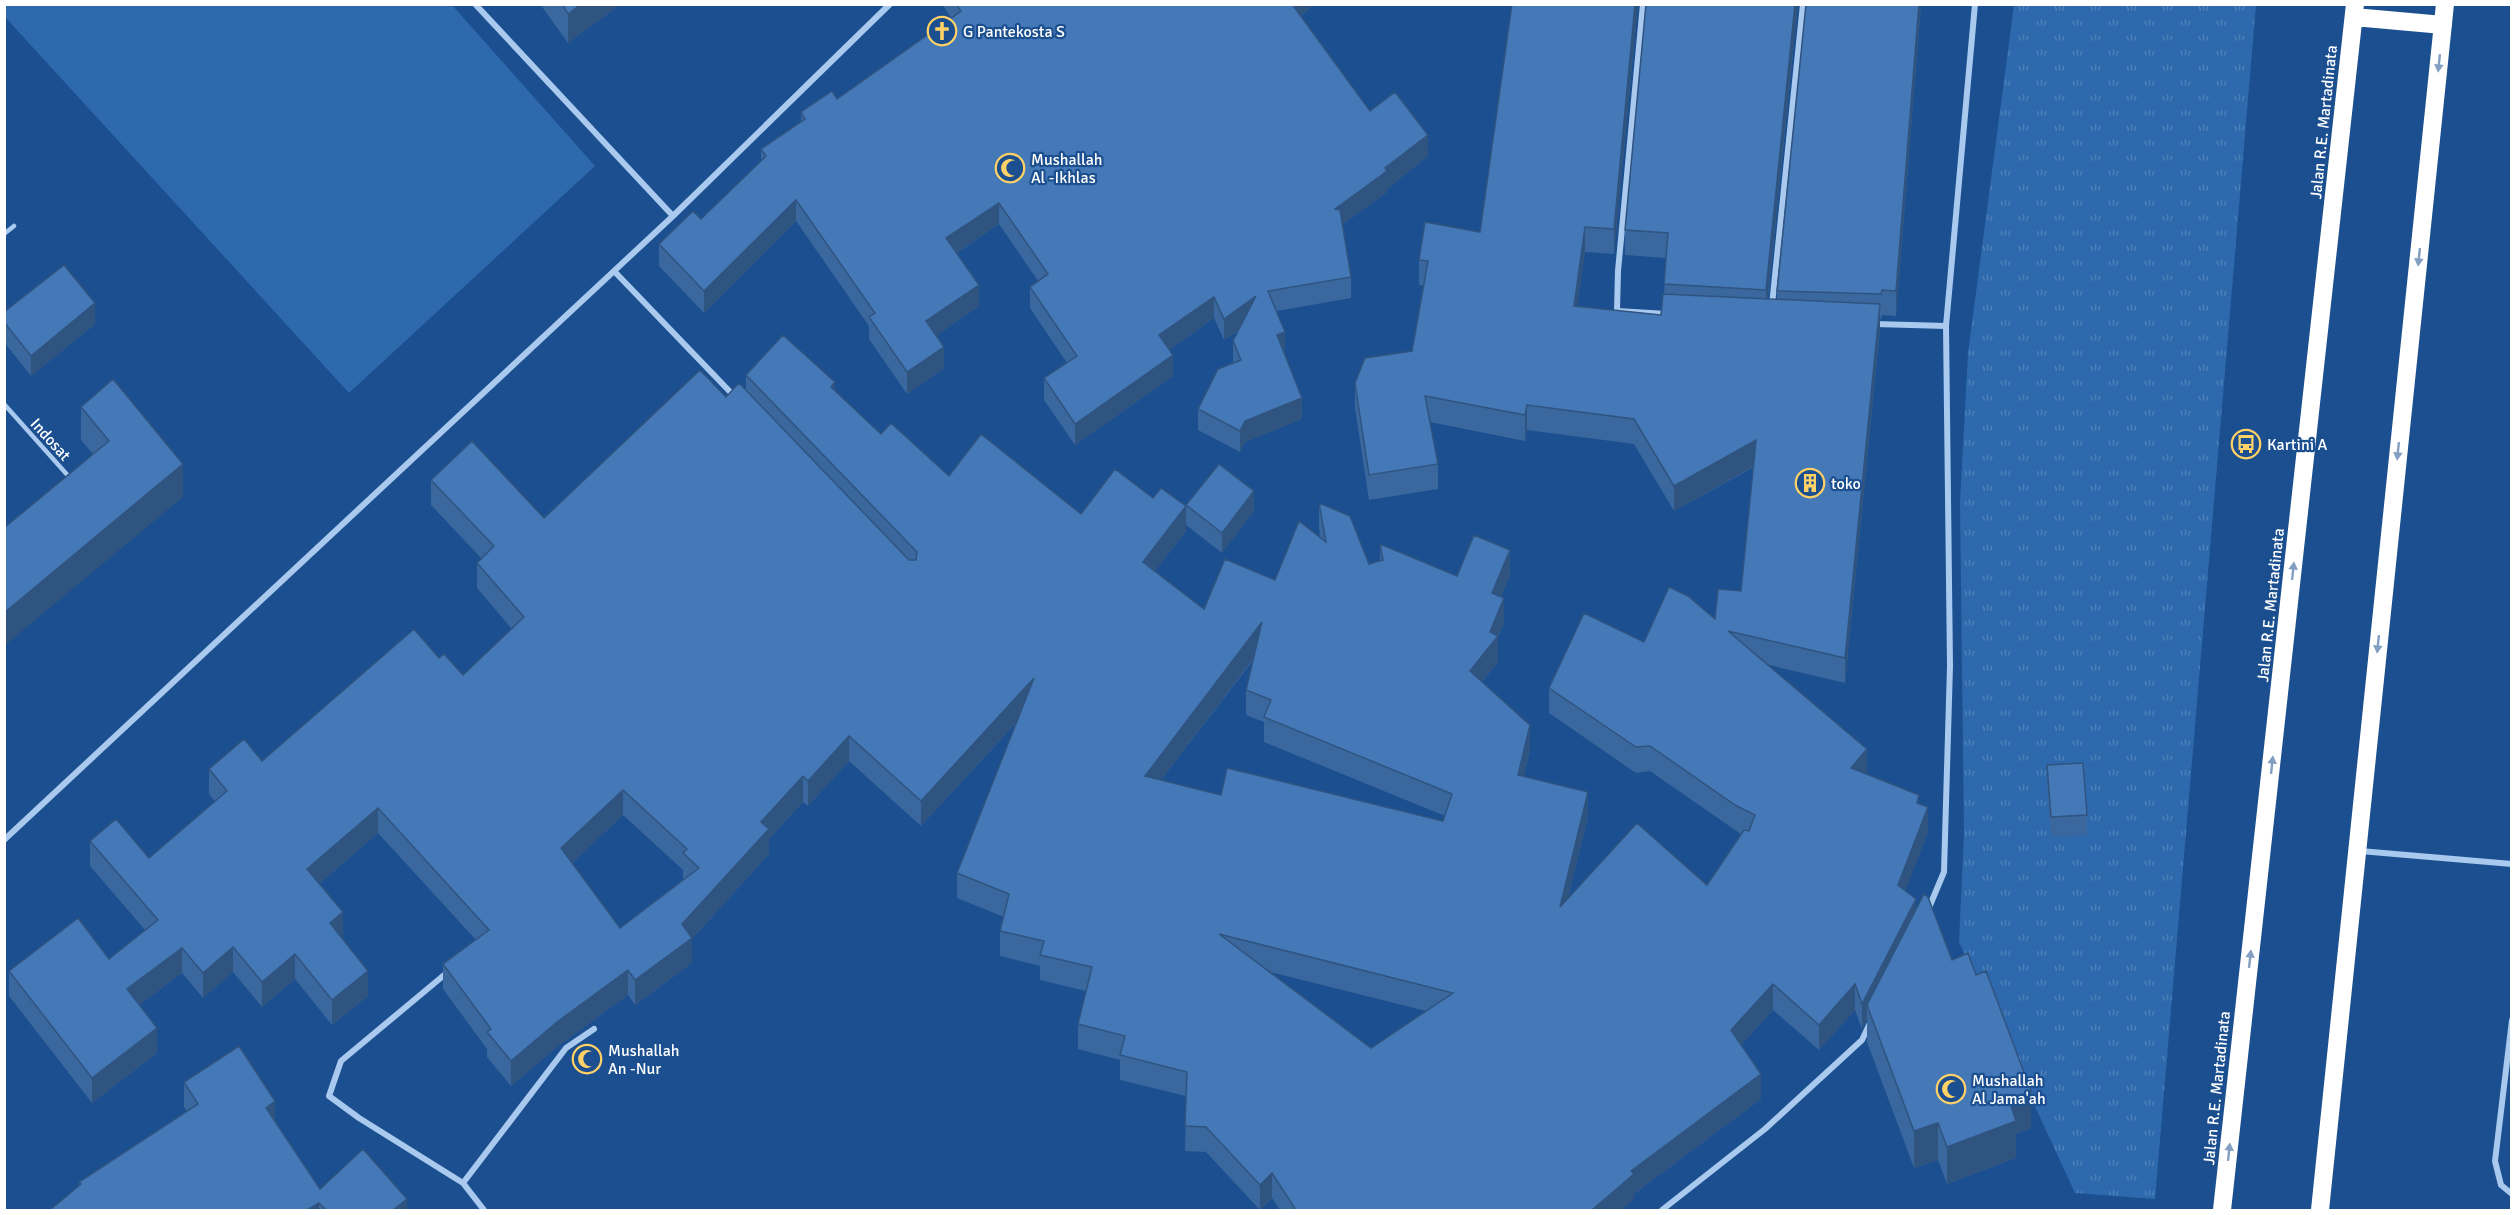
<svg xmlns="http://www.w3.org/2000/svg" width="2516" height="1215" viewBox="0 0 2516 1215" font-family="Signika,sans-serif">
<defs>
<pattern id="park-tufts" width="24" height="20" patternUnits="userSpaceOnUse" patternTransform="scale(1.5)"><rect width="24" height="20" fill="#2e69ad"/><path d="M3 7l-1-3M5 7V3M7 7l1-3M15 17l-1-3M17 17v-4M19 17l1-3" fill="none" stroke="#4d80b9"/></pattern>
</defs>
<rect width="100%" height="100%" fill="#1b4f8f"/>
<!-- park -->
<path fill="url(#park-tufts)" d="M2014 5H2256L2155 1199 2075 1193 1959 942 1964 834 1960 502 1968 353Z"/>
<!-- garden -->
<path fill="#2e69ad" d="M5 4 452 5 595 166 349 393 5 17Z"/>
<g fill="none" stroke-linecap="round" stroke-linejoin="round">
<!-- lane -->
<path stroke="#a9c9ee" stroke-width="4.5" d="M4 234 14 226
M4 404 71 479"/>
<!-- street -->
<path stroke="#a9c9ee" stroke-width="6" d="M475 4 673 216
M1643 4 1618 271 1617 311 1667 314
M614 271 736 398
M1772 305 1803 4
M1875 324 1946 326
M4 840 673 216 890 4
M2360 851 2512 864
M1928 910 1944 872 1950 666 1946 326 1975 4
M449 971 341 1061 329 1096 359 1118 463 1183 484 1210
M2512 1020 2495 1161 2501 1185 2512 1194
M463 1183 566 1048 594 1029
M1662 1210 1765 1129 1862 1040 1870 1023"/>
<!-- highway -->
<path stroke="#fff" stroke-width="18" d="M2354 17 2443 25
M2222 1210 2355 4
M2320 1210 2445 4"/>
</g>
<!-- wall -->
<path fill="#3a679d" fill-rule="evenodd" d="M540 4H621L568 43Z
M942 4H1314L1301 16 1370 111 1428 156 1387 189V192L1342 225 1351 277V298L1277 311 1285 353 1302 419 1245 442 1240 452 1198 430V409L1233 363V341L1239 330 1224 340 1214 318 1169 350 1173 376 1075 445 1044 400V378L1067 363 1030 308V287L1038 281 999 224 957 253 979 306 936 336 944 368 907 394 869 339V326L796 221 704 313 659 266V244L701 219 761 161V149L801 122V112L837 99 951 18Z
M1512 4H1638L1614 254 1585 252 1577 306 1661 315 1664 294 1666 258 1625 255V230L1798 4 1768 299H1777V291L1806 4H1921L1896 316 1882 315 1881 319H1880V329L1845 683 1769 665 1867 774 1919 804 1928 832 1905 891 1916 911 1952 960 2031 1128 2016 1134V1158L1947 1184 1938 1160 1914 1168 1867 1042V1019L1862 1029 1855 1010 1819 1050 1773 1010 1741 1045 1761 1099 1634 1194V1199L1621 1210H1280L1272 1198 1260 1210 1206 1152 1185 1151 1186 1096 1120 1080V1060L1078 1049V1024L1086 991 1040 980V966L1000 956V931L1004 917 957 898V873L1017 722 921 826 849 761 808 806 803 802 769 839V854L692 939V963L635 1005 628 995 557 1047 511 1086 487 1057V1049L443 989V964L476 940 378 833 319 884 343 937 342 938 368 996 332 1025 295 979 262 1007 233 972 203 998 182 973 139 1005 157 1053 92 1103 9 996V971L109 959 145 930 90 866V841L149 858 215 802 209 794V769L262 761 439 658 463 675 512 629 477 588V563L481 558 431 505V480L544 518 726 397 746 390V375L835 391 881 434 949 476 1081 514 1186 531 1155 571 1204 609 1275 580 1320 538 1319 528V503L1369 564 1380 561V544L1457 576 1510 575 1501 597 1504 623 1498 637V662L1482 682 1530 750 1524 776 1588 817 1568 898 1707 885 1741 834 1735 830 1650 771 1636 773 1549 713V688L1644 642 1715 619 1741 591 1754 467 1674 511 1634 444 1527 430 1525 441 1430 422 1438 464V489L1369 500 1355 408V383L1412 351 1424 286 1419 285V260L1480 232ZM1254 659 1246 690V715L1264 722V742L1445 816 1443 821 1221 795 1161 780ZM623 815 683 870V878L684 879 620 928 572 863ZM1270 972 1426 1011 1371 1048Z
M4 312 95 324 31 376 4 342Z
M81 407 183 497 93 454 81 440Z
M1186 505 1254 511 1222 553 1186 525Z
M2047 765 2087 815V835L2051 837 2047 785Z
M184 1082 275 1122 320 1189 407 1210H50L79 1186V1182L187 1112 184 1107Z"/>
<!-- shaded-wall -->
<path fill="#305480" d="M581 4H621L568 43V14Z
M1291 4H1314L1291 24Z
M1635 4H1638L1614 254V229Z
M1795 4H1798L1766 315V290Z
M1919 4H1921L1896 316V291Z
M1428 135V156L1387 189V192L1335 230V209Z
M796 200V221L704 313V291Z
M999 203V224L946 260V238Z
M1585 227V252L1574 331V306Z
M979 285V306L926 343V321Z
M1256 296V317L1224 340V319Z
M1214 297V318L1159 357V335Z
M95 303V324L31 376V356Z
M1880 304V329L1845 683V658Z
M1285 332V353L1277 335Z
M944 347V368L907 394V372Z
M1173 355V376L1075 445V424Z
M835 382V408L831 387Z
M1302 398V419L1245 442 1240 452V431L1245 421Z
M1527 405V430L1525 441V415Z
M1756 440V465L1674 511V486Z
M183 464V497L4 646V613Z
M1254 491V511L1222 553V533Z
M1186 506V531L1143 587V562Z
M1510 550V575L1492 618V593Z
M1504 598V623L1498 637V662L1470 696V671L1490 632Z
M1262 622V647L1145 801V776Z
M1034 678V703L921 826V801Z
M1530 725V750L1518 800V775Z
M849 736V761L808 806V781Z
M1867 749V774L1851 768Z
M803 776V802L769 839V854L692 939V963L635 1005V980L682 924 761 822Z
M623 790V815L561 873V848Z
M1588 792V817L1560 932V907Z
M1928 807V832L1898 910V885Z
M378 808V833L307 894V869Z
M1916 899V924L1867 1005V1019L1862 1029V1004Z
M343 912V937L330 948V923Z
M233 947V972L203 998V973Z
M182 948V973L127 1014V989Z
M295 954V979L262 1007V982Z
M628 970V995L557 1047 511 1086V1061L557 1022Z
M368 971V996L332 1025V1000Z
M1773 984V1010L1731 1056V1030Z
M1855 984V1010L1819 1050V1025Z
M157 1028V1053L92 1103V1078Z
M1761 1074V1099L1634 1194V1199L1621 1210H1592L1631 1171Z
M2031 1091V1128L2016 1134V1158L1947 1184V1147L2009 1100Z
M275 1101V1127L266 1108Z
M1938 1123V1160L1914 1168V1131Z
M1272 1173V1198L1260 1210V1185Z
M407 1199V1210H393Z
M319 1203V1210H307Z"/>
<!-- building -->
<path fill="#4478b7" stroke="#305480" stroke-width="1.5" fill-rule="evenodd" d="M562 4H581L568 14Z
M956 4H1292L1370 111 1395 92 1428 135 1385 168 1387 171 1335 209 1340 210 1351 277 1268 291 1285 332 1277 335 1302 398 1245 421 1240 431 1198 409 1218 369 1241 360 1233 341 1256 296 1224 319 1214 297 1159 335 1173 355 1075 424 1044 378 1077 356 1030 287 1048 274 999 203 946 238 979 285 926 321 944 347 907 372 869 317 875 313 796 200 704 291 659 244 693 211 701 219 766 156 761 149 805 119 801 112 832 91 837 99 961 11Z
M1512 4H1635L1614 229 1585 227 1574 306 1661 315 1663 294 1880 304 1845 658 1728 631 1867 749 1851 768 1919 795 1917 803 1928 807 1898 885 1916 899 1862 1004 1855 984 1819 1025 1773 984 1731 1030 1761 1074 1631 1171 1634 1174 1592 1210H1296L1272 1173 1260 1185 1206 1127 1185 1126 1187 1072 1120 1055 1125 1036 1078 1024 1092 967 1040 955 1044 941 1000 931 1009 894 957 873 1034 678 921 801 849 736 808 781 803 776 761 822 769 829 682 924 692 938 635 980 628 970 557 1022 511 1061 487 1032 491 1029 443 964 489 930 378 808 307 869 343 912 330 923 368 971 332 1000 295 954 262 982 233 947 203 973 182 948 127 989 157 1028 92 1078 9 971 78 918 109 959 158 920 90 841 116 819 149 858 227 791 209 769 244 739 262 761 414 629 439 658 444 654 463 675 524 617 477 563 494 546 431 480 472 441 544 518 700 370 726 397 739 383 909 560H916L917 552 746 375 783 335 835 382 831 387 881 434 891 423 949 476 981 434 1081 514 1115 469 1153 498 1161 488 1186 506 1143 562 1204 609 1225 559 1275 580 1299 521 1326 542 1319 503 1350 516 1369 564 1383 560 1380 544 1457 576 1474 535 1510 550 1492 593 1504 598 1490 632 1498 636 1470 671 1530 725 1518 775 1588 792 1560 907 1637 823 1707 885 1744 830 1749 831 1755 815 1735 805 1650 746 1636 747 1549 688 1584 613 1644 642 1669 587 1688 596 1715 619 1718 589 1741 591 1756 440 1674 486 1634 419 1527 405 1525 415 1425 396 1438 464 1369 475 1355 383 1365 358 1412 351 1428 261 1419 260 1425 222 1480 232ZM1262 622 1246 690 1271 700 1264 717 1452 794 1443 821 1227 768 1221 795 1145 776ZM623 790 687 849 683 853 699 868 620 928 561 848ZM1219 934 1453 993 1371 1048Z
M1646 4H1795L1766 290 1664 284 1668 233 1625 230Z
M1806 4H1919L1896 291 1882 290 1881 294 1777 291Z
M64 265 95 303 31 356 4 322V312Z
M113 379 183 464 4 613V528L109 441 81 407Z
M1219 464 1254 491 1222 533 1186 505Z
M2083 763 2087 815 2051 817 2047 765Z
M1924 894 1928 897 1952 960 1968 953 1976 975 1986 971 2031 1091 2009 1100 2016 1121 1947 1147 1938 1123 1914 1131 1867 1005Z
M239 1046 275 1101 266 1108 320 1189 363 1149 407 1199 393 1210H326L319 1203 307 1210H50L81 1184 79 1182 198 1104 184 1082Z"/>
<!-- one-way arrows -->
<defs><path id="oneway-solid" d="M-6-.8H1V-3.2L6.5 0L1 3.2V.8H-6Z" transform="scale(1.5)"/></defs>
<g fill="#829ec1">
<use href="#oneway-solid" transform="translate(2439 63) rotate(96)"/>
<use href="#oneway-solid" transform="translate(2419 257) rotate(96)"/>
<use href="#oneway-solid" transform="translate(2398 451) rotate(96)"/>
<use href="#oneway-solid" transform="translate(2293 571) rotate(-84)"/>
<use href="#oneway-solid" transform="translate(2378 644) rotate(96)"/>
<use href="#oneway-solid" transform="translate(2272 765) rotate(-84)"/>
<use href="#oneway-solid" transform="translate(2250 959) rotate(-84)"/>
<use href="#oneway-solid" transform="translate(2229 1152) rotate(-84)"/>
</g>
<!-- icons -->
<defs>
<g id="church-ring" transform="scale(1.5)"><circle r="9.5" fill="#1b4f8f" stroke="#ffd166" stroke-width="1.5"/><path d="M-1.2-6h2.4v3.5h3.3v2.4h-3.3V6h-2.4V-.1h-3.3v-2.4h3.3Z" fill="#ffd166"/></g>
<g id="mosque-ring" transform="scale(1.5)"><circle r="9.5" fill="#1b4f8f" stroke="#ffd166" stroke-width="1.5"/><path d="M3.5-4.9A6 6 0 1 0 3.5 4.9A5 5 0 1 1 3.5-4.9Z" fill="#ffd166"/></g>
<g id="bus-ring" transform="scale(1.5)"><circle r="9.5" fill="#1b4f8f" stroke="#ffd166" stroke-width="1.5"/><path d="M-5-6H5V4H4V6H2V4H-2V6H-4V4H-5ZM-3.5-4V0h7V-4ZM-3.5 1.2v1.5H-2V1.2ZM2 1.2v1.5H3.5V1.2Z" fill="#ffd166"/></g>
<g id="building-ring" transform="scale(1.5)"><circle r="9.5" fill="#1b4f8f" stroke="#ffd166" stroke-width="1.5"/><path d="M-4-6H4V6H1V3H-1V6H-4ZM-2.5-4.3h1.7v1.8h-1.7ZM.8-4.3h1.7v1.8H.8ZM-2.5-1h1.7V.8h-1.7ZM.8-1h1.7V.8H.8Z" fill="#ffd166"/></g>
</defs>
<g fill-rule="evenodd">
<use href="#church-ring" x="942" y="31"/>
<use href="#mosque-ring" x="1010" y="168"/>
<use href="#bus-ring" x="2246" y="444"/>
<use href="#building-ring" x="1810" y="483"/>
<use href="#mosque-ring" x="587" y="1059"/>
<use href="#mosque-ring" x="1951" y="1089"/>
</g>
<g text-anchor="middle" stroke-width="4.5" stroke-linejoin="round" paint-order="stroke">
<!-- poi labels -->
<g font-size="16" fill="#fff" stroke="#1b4f8f" text-anchor="start">
<text x="963" y="37">G Pantekosta S</text>
<text x="1031" y="165">Mushallah<tspan x="1031" dy="18">Al -Ikhlas</tspan></text>
<text x="2267" y="450">Kartini A</text>
<text x="1831" y="489">toko</text>
<text x="608" y="1056">Mushallah<tspan x="608" dy="18">An -Nur</tspan></text>
<text x="1972" y="1086">Mushallah<tspan x="1972" dy="18">Al Jama'ah</tspan></text>
</g>
<!-- street labels -->
<g font-size="16" fill="#fff" stroke="#1b4f8f">
<text transform="translate(2323 122) rotate(-84)" y="6">Jalan R.E. Martadinata</text>
<text transform="translate(51 439) rotate(48)" y="6">Indosat</text>
<text transform="translate(2270 605) rotate(-84)" y="6">Jalan R.E. Martadinata</text>
<text transform="translate(2216 1088) rotate(-84)" y="6">Jalan R.E. Martadinata</text>
</g>
</g>
<!-- border -->
<rect width="2516" height="1215" fill="none" stroke="#ffffff" stroke-width="12"/>
</svg>
